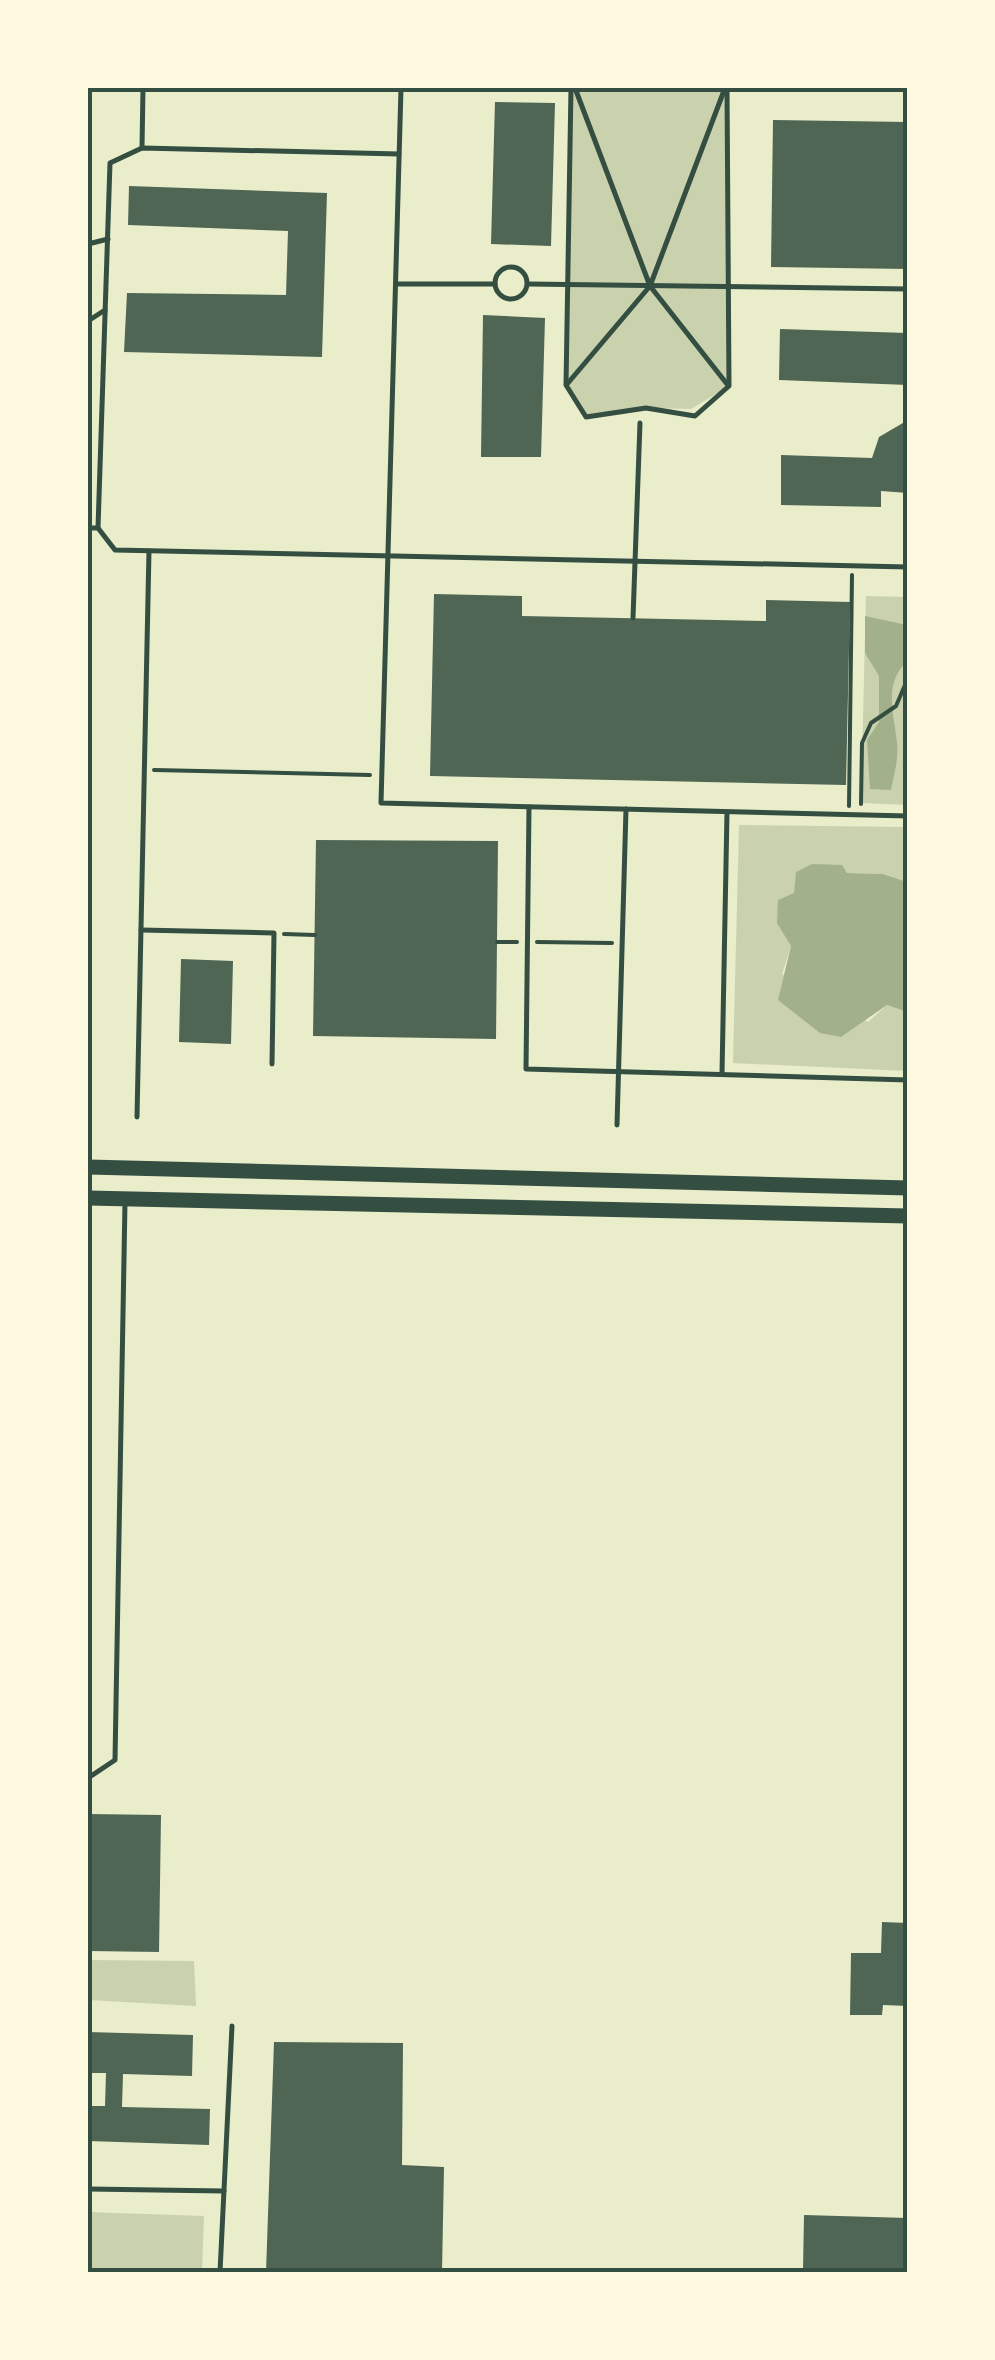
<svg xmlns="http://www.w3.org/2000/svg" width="995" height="2360" viewBox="0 0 995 2360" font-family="Karla,sans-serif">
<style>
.green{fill:#cad2ad}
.water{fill:#a3b18a}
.building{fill:#4f6655}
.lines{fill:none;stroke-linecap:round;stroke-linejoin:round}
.path{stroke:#344e41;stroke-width:4}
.service{stroke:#344e41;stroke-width:5}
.secondary{stroke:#344e41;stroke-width:15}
.neatline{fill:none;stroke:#344e41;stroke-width:4}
</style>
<rect width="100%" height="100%" fill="#e9edc9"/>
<!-- green -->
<g class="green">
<polygon points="571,88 727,88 729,386 691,409 646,408 586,417 566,385"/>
<polygon points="866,596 907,597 907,805 861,803"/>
<polygon points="739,825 907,827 907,882 883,874 847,873 791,946 782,974 868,1022 887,1005 907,1012 907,1071 733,1063"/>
<polygon points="88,1960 194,1961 196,2006 88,2000"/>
<polygon points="88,2212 204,2216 202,2272 88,2272"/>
</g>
<!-- water -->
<g class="water">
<path d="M865,616L907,625V661C883,685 894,712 897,743C899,758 894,775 891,790L870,789L867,740L879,722V676L865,653Z"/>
<polygon points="812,864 842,865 847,873 883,874 907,882 907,1012 887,1005 841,1037 820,1033 778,1000 791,946 777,923 778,900 794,893 796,872"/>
</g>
<!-- building -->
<g class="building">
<polygon points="495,102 555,103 551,246 491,244"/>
<polygon points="773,120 908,122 908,269 771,267"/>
<polygon points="129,186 327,193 322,357 124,352 127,293 286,295 288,231 128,225"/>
<polygon points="483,315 545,318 541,457 481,457"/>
<polygon points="780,329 908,333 908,385 779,380"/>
<polygon points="908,420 908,493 881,491 881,507 781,505 781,455 872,458 879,437"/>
<polygon points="434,594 522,596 522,616 766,621 766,600 850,602 846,785 430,776"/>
<polygon points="316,840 498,841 496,1039 313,1036"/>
<polygon points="181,959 233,961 231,1044 179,1042"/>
<polygon points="88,1814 161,1815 159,1952 88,1951"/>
<polygon points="882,1922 908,1923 908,2006 883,2005 882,2015 850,2015 851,1953 881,1953"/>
<polygon points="88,2032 193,2035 192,2076 123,2074 122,2107 210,2109 209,2145 88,2141 88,2106 105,2106 106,2073 88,2073"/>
<polygon points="274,2042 403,2043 402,2165 444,2167 442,2272 266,2272"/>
<polygon points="804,2215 908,2218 908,2272 803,2270"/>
</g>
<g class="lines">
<!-- path -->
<g class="path">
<polyline points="154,770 370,775"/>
<polyline points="861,804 862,743 871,723 896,706 908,678"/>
<polyline points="849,806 852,575"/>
<polyline points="284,934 315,935"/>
<polyline points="497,942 517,942"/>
<polyline points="537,942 612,943"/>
</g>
<!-- service -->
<g class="service">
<polyline points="401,88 381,803 908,816"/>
<polyline points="571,88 566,385 586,417 646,408 695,416 729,386 727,88"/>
<polyline points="575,88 650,286 727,384"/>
<polyline points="88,92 93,88"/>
<polyline points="142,148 143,88"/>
<polyline points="88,244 108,239"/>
<circle cx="511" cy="283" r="16"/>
<polyline points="396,284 495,284"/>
<polyline points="528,284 908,289"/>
<polyline points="88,321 105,310"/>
<polyline points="568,383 650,286 725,88"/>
<polyline points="88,528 98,528 115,550 908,567"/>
<polyline points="98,528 110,163 142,148 399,154"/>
<polyline points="633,618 640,423"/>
<polyline points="529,807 526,1069 908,1080"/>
<polyline points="141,930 274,933 272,1064"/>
<polyline points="722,1074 727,812"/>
<polyline points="137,1117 149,551"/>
<polyline points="617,1125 626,809"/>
<polyline points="88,1778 115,1760 125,1202"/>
<polyline points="88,2189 224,2191"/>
<polyline points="220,2272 232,2026"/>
</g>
<!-- secondary -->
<g class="secondary">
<polyline points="88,1167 908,1188"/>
<polyline points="88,1198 908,1216"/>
</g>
</g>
<!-- border -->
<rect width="995" height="2360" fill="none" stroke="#fefae0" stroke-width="180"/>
<rect x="90" y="90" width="815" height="2180" class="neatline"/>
</svg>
